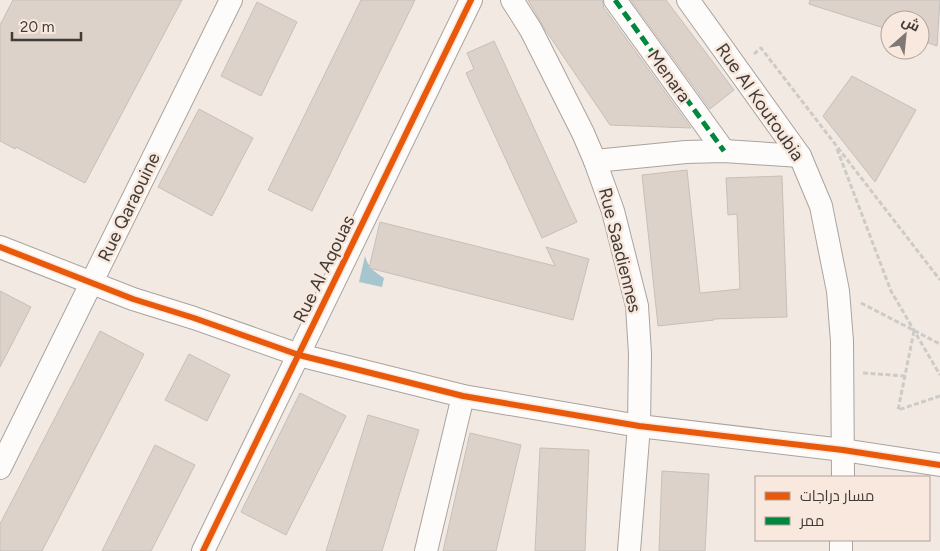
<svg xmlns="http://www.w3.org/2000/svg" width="940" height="551" viewBox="0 0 940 551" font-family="Figtree,Cairo,sans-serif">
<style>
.water{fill:#a6c5ce}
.building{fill:#ddd2ca;stroke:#c6bfba}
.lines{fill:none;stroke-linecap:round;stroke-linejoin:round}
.street-casing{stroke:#aaa39e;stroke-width:24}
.path{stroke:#cdcbc7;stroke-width:3;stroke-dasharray:5 2.5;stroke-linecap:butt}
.street{stroke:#fdfcfb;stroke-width:22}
.quiet{stroke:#00873e;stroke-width:5;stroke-dasharray:10 5;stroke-linecap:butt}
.cycleway-casing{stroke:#f8e8dd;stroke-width:9}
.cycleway{stroke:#e8590c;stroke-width:6}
.labels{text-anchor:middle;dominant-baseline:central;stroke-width:5;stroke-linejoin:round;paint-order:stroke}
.street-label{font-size:18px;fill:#413b37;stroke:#f8e8dd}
</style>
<rect width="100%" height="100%" fill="#f2e9e3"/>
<!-- water -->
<path class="water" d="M365,256C368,267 374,272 384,278L382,287L359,282Z"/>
<!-- building -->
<g class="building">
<polygon points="13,0 182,0 85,183 16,147 15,149 0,141 0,25"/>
<polygon points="361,0 415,0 312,211 268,190"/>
<polygon points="528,0 602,0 604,8 691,128 610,125 546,31"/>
<polygon points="631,0 666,0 734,90 710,109"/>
<polygon points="810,0 940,0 937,46 920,40 920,20 890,20 890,30 809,4"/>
<polygon points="257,2 297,22 261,96 221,76"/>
<polygon points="494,41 577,222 542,238 466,73 474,69 467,53"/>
<polygon points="852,76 916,110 875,182 823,116"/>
<polygon points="199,109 253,138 212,216 158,187"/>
<polygon points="687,170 700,293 740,289 737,214 728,215 726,178 782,176 787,317 713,319 714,320 658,326 642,175"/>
<polygon points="380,222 555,266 546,247 589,259 573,320 369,268"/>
<polygon points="0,291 31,307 0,367"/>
<polygon points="100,331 144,354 42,551 0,551 0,524"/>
<polygon points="189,354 230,375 207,421 165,400"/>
<polygon points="300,393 346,416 286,535 241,512"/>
<polygon points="368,415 419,430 382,551 326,551"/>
<polygon points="470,433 521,445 496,551 443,551"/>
<polygon points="155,445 195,465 151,551 102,551"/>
<polygon points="540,448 589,450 585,551 535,551"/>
<polygon points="662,471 709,474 705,551 659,551"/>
</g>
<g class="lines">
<defs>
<g id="street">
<polyline points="512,0 531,30 583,133 595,161 613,211 637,306 640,354 639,426 629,551"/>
<polyline points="615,0 724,151"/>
<polyline points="688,0 800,156 821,206 838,291 842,341 843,477"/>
<polyline points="595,161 686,152 724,151 800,156"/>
<polyline points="0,247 133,299 194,318 299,355 463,396 639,426 843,450 940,465"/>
<polyline points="0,468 231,0"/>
<polyline points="203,551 471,0"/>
<polyline points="426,551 463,396"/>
<polyline points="841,551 841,540"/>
</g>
</defs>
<!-- street casing -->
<use href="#street" class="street-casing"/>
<!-- path -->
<g class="path">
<polyline points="754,54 761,48 940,280"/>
<polyline points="837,149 891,291 940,375"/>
<polyline points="861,303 940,344"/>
<polyline points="914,331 898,410 940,396"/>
<polyline points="863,373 905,376"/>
</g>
<!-- street -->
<use href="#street" class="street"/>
<!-- quiet -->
<polyline class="quiet" points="615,0 724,151"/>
<defs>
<g id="cycleway">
<polyline points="0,247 133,299 194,318 299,355 463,396 639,426 843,450 940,465"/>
<polyline points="203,551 471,0"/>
</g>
</defs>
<!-- cycleway casing -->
<use href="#cycleway" class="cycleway-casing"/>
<!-- cycleway -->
<use href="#cycleway" class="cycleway"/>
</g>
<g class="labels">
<!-- street labels -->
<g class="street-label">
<text transform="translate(669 76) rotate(54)">Menara</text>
<text transform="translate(760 102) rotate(55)">Rue Al Koutoubia</text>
<text transform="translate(129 207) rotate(-64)">Rue Qaraouine</text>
<text transform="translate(620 250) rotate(76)">Rue Saadiennes</text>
<text transform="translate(324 269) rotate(-64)">Rue Al Aqouas</text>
</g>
</g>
<!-- legend -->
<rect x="755" y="476" width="175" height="65" fill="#f8e8dd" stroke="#afa39b"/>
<rect x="765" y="492" width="25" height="8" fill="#e8590c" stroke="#afa39b"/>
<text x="800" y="501" font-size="15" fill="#413b37">مسار دراجات</text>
<rect x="765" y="517" width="25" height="8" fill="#00873e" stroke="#afa39b"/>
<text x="800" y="526" font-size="15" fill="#413b37">ممر</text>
<!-- north arrow -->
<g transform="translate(905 35) rotate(27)"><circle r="24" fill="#f8e8dd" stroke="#afa39b"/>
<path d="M0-4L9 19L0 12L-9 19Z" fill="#7f7873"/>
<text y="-8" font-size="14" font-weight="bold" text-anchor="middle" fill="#413b37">ش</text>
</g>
<!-- scale -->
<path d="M12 32v8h69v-8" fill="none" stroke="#413b37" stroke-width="2.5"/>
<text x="20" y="32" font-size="15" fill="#413b37" stroke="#f8e8dd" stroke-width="4" paint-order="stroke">20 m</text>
</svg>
